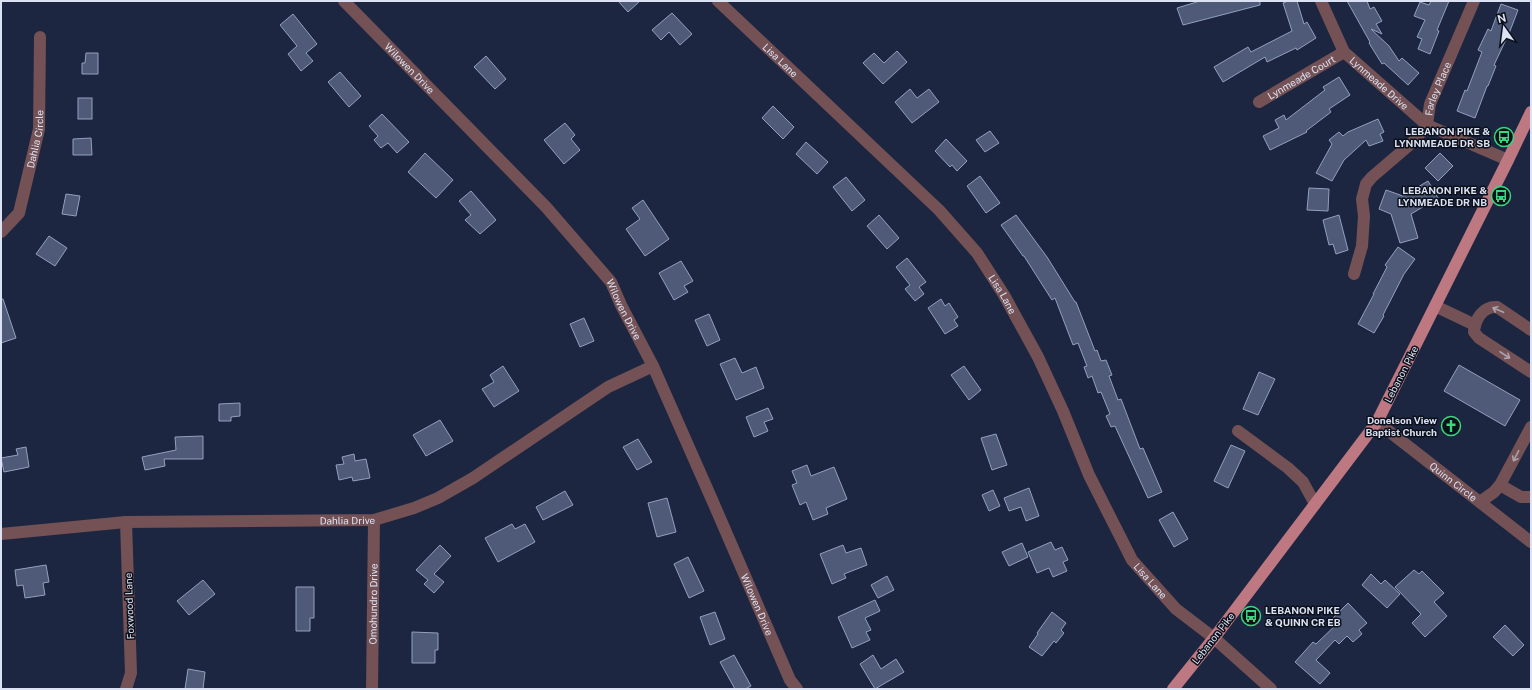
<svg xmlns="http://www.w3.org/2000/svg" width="1532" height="690" viewBox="0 0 1532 690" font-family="'Public Sans',sans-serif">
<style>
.building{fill:#4e5a77;stroke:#92a0c0}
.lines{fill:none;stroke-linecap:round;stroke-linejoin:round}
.minor{stroke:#735155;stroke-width:12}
.major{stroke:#be7882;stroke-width:12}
.oneway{stroke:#aca1ac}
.labels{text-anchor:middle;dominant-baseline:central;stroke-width:3;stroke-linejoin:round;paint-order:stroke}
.street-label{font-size:10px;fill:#dbe2f3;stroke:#0b101b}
.poi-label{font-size:10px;font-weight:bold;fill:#dbe2f3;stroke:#0b101b;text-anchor:end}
</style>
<rect width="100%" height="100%" fill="#1d2640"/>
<!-- building -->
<g class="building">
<polygon points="618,1 640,1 628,12"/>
<polygon points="1200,1 1260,1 1260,5 1183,25 1177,8"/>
<polygon points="1288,1 1297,1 1304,24 1307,22 1316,38 1297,50 1296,48 1267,62 1265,57 1223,82 1214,67 1248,47 1251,52 1292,31 1283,3"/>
<polygon points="1347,1 1367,1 1370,9 1374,7 1382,21 1376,24 1382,34 1371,29 1389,46 1399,61 1402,58 1419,73 1408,85 1384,63 1382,64 1369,43 1370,42"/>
<polygon points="1431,1 1449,1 1437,30 1439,31 1430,54 1418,49 1422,39 1417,37 1425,20 1414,16 1420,2 1429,5"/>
<polygon points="1501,4 1518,10 1510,31 1494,65 1496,66 1488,86 1487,86 1475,118 1457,111 1465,90 1467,91 1482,52 1478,50 1488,29 1491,31"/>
<polygon points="672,13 692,34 680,45 669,32 661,40 652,30"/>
<polygon points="293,14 317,44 306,53 313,61 301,71 288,54 297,46 280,25"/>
<polygon points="897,51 907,62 883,84 863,63 874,53 884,63"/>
<polygon points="86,53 98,53 98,74 82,74 82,63 85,63"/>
<polygon points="486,56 506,79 495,89 474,67"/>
<polygon points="340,72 361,96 349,107 328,82"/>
<polygon points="1339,77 1350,95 1329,109 1331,112 1306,131 1307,132 1270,150 1263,136 1279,128 1275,120 1284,115 1286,120 1325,90 1323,87"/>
<polygon points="910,89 917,98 929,89 939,102 912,123 895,102"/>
<rect x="78" y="98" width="14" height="21"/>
<polygon points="773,106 794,127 783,139 762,118"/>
<polygon points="382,114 409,142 397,153 388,143 381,148 374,140 378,136 369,126"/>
<polygon points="1378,119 1384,132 1380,134 1383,141 1369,146 1366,140 1344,160 1332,181 1316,173 1332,144 1329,140 1339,132 1343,136 1348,132"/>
<polygon points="565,123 575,135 571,139 580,150 564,164 544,140"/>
<polygon points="990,131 999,143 985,152 976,140"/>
<polygon points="91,138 92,155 73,155 73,139"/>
<polygon points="946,139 967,161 957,171 952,165 950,167 935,151"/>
<polygon points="806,142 828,162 817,174 796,154"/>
<polygon points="425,153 453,180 436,198 408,172"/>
<polygon points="1440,153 1453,166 1438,181 1425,168"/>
<polygon points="980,176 1000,203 986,213 967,186"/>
<polygon points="846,177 865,200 852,211 833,187"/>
<polygon points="1428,181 1438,198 1411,214 1418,238 1400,243 1391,214 1379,209 1386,190 1403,196"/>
<polygon points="1309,188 1329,189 1328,211 1307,210"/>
<polygon points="471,191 496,220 480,234 465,220 471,215 459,201"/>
<polygon points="66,194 80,196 76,216 62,214"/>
<polygon points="643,200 669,239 645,256 626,229 640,219 632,208"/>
<polygon points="879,215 899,238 887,249 867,226"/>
<polygon points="1016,215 1047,257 1075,302 1076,302 1095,351 1097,350 1101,361 1106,360 1112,375 1109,376 1118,400 1121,399 1140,449 1143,448 1162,492 1148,498 1115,426 1111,427 1106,416 1110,414 1101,392 1098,393 1092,376 1088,378 1084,367 1087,366 1078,343 1073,345 1055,298 1052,300 1024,256 1023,256 1001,225"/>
<polygon points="1339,215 1348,250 1336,254 1333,244 1329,245 1323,220"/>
<polygon points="49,236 67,248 55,266 36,254"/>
<polygon points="1398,247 1415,259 1404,274 1383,315 1384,316 1374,333 1358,324 1374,294 1373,294 1387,267 1385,265"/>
<polygon points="907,258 926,282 919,287 924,294 915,301 905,289 910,285 896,267"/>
<polygon points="681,261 693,281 684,286 688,292 674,300 659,273"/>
<polygon points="1,299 3,299 16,338 1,343"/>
<polygon points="941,299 945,306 949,303 958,317 954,320 958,326 945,334 928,308"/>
<polygon points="709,314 720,340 707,346 695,320"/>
<polygon points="584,318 594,341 580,347 570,324"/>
<polygon points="735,358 742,373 756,367 764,388 736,400 720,364"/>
<polygon points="1459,365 1520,400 1505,426 1444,391"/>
<polygon points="503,366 519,391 494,407 482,389 494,382 490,375"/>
<polygon points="964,366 981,390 969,400 951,375"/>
<polygon points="1259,372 1275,379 1258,415 1243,409"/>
<polygon points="240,403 240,416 231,417 231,421 219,421 219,404"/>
<polygon points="768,408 773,419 764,422 768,431 754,437 746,417"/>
<polygon points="440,420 453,441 426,456 413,435"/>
<polygon points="996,434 1007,465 992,470 981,438"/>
<polygon points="203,436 203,459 164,459 165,466 145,470 142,457 176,450 175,437"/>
<polygon points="638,439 652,462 637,470 623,447"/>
<polygon points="1231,445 1245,451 1228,488 1214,481"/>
<polygon points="26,447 29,467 4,472 1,458 18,455 16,449"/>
<polygon points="354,454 355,461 366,459 370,478 353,481 352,477 339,480 336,465 344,464 342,457"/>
<polygon points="807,465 811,476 834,467 847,499 826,508 828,514 813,520 806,502 800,505 792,485 797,483 792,471"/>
<polygon points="1029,488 1039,516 1026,521 1021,507 1009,511 1004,498"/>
<polygon points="993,490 1000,506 989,511 982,495"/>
<polygon points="565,491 573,505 543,520 536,507"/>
<polygon points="667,498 676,532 657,537 648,503"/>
<polygon points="1173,512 1188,539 1174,547 1159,520"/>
<polygon points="512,524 515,529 525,524 535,542 498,562 485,538"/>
<polygon points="1051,542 1055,550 1062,547 1068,560 1063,562 1067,571 1053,577 1049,568 1037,573 1028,552"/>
<polygon points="1022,543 1028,557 1009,566 1002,552"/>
<polygon points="440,545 451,556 434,574 444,582 434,593 424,584 428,580 416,570"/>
<polygon points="843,545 846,553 861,548 867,565 844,574 846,578 832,584 820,554"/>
<polygon points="688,557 704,591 689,598 674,564"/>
<polygon points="46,565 49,582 43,583 45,595 25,598 23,585 17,586 15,570"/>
<polygon points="1414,570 1419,574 1422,571 1444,593 1434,602 1447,616 1425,637 1412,623 1421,614 1395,587"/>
<polygon points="1371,574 1381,584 1385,580 1400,594 1387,608 1362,585"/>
<polygon points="887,576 894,590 878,598 871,585"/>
<polygon points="203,580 215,594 189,615 177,601"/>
<polygon points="296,587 314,587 314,618 310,618 310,631 296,631"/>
<polygon points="875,600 880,611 865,618 871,630 866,632 870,640 852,648 838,617"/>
<polygon points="1348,603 1367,623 1359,630 1362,634 1353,642 1347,636 1339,644 1335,640 1316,660 1330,673 1320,684 1295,662 1313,642 1316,644 1338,623 1333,618"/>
<polygon points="715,612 725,639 710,645 700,617"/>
<polygon points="1052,612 1066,623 1061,630 1064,633 1056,643 1054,641 1042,656 1029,647 1038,634 1037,633"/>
<polygon points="1505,625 1524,645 1513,656 1493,637"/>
<polygon points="412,632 438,633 438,650 435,650 435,663 412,663"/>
<polygon points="734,655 751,686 745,689 735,689 720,662"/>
<polygon points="873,655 881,669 896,659 904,672 875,689 860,664"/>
<polygon points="188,669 205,672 203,689 185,689"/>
</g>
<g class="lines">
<!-- minor -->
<g class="minor">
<path id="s1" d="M344,1L546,207L611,282L621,305L653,366L713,502L790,680L797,689"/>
<path id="s2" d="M718,1L939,210L977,253L1004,295L1038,357L1063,411L1089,475L1132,560L1176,609L1214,638L1271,689"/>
<path id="s3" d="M1321,1L1344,52L1427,125L1508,160"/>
<path id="s4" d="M1259,102L1344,52"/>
<path id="s5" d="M1,232L19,213L39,129L40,37"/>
<path id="s6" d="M1354,274L1362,246L1364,216L1362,199L1366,184L1372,177L1414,141L1427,125L1430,104L1474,1"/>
<polyline points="1435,306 1475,325"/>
<path d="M1531,330L1497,307C1483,306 1475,319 1474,332L1479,338L1531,372"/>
<path id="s7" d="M1377,422L1531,542"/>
<polyline points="1238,431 1288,468 1303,482 1315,504"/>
<polyline points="1500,485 1521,497 1531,497"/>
<polyline points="1480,502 1494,492 1500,485 1531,427"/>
<path id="s8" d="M1,534L126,522L374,520L414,508L438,498L473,478L608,387L653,366"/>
<polyline points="126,689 131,673 126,522"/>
<path id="s9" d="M372,689L374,520"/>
</g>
<!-- major -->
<polyline class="major" points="1173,689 1214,638 1377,422 1508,160 1531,112"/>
</g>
<!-- one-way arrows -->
<defs><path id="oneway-shaft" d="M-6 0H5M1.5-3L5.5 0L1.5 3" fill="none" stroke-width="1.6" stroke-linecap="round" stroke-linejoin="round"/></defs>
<g class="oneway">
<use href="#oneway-shaft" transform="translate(1498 310) rotate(-157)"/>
<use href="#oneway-shaft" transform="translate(1505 355) rotate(33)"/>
<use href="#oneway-shaft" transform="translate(1516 456) rotate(117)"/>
</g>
<!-- icons -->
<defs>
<symbol id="bus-ring" viewBox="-11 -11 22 22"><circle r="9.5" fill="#0b101b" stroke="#39d87f" stroke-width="1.5"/><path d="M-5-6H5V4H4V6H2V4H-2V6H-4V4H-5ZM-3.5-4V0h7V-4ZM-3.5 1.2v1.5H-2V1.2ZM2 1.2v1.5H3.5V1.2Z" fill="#39d87f"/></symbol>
<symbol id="church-ring" viewBox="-11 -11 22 22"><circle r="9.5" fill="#0b101b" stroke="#39d87f" stroke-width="1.5"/><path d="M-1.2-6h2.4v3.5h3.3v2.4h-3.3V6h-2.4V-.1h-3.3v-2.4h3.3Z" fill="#39d87f"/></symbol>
</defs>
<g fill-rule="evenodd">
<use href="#bus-ring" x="1493" y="126" width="22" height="22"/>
<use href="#bus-ring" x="1490" y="185" width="22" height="22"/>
<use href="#church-ring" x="1440" y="415" width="22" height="22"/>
<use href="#bus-ring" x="1240" y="605" width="22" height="22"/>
</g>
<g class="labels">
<!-- street labels -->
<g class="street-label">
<text stroke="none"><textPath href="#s2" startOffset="86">Lisa Lane</textPath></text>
<text stroke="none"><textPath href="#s1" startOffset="94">Wilowen Drive</textPath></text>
<text stroke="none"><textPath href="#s4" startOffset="49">Lynmeade Court</textPath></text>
<text stroke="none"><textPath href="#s3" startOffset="103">Lynmeade Drive</textPath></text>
<text stroke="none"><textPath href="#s6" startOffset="215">Farley Place</textPath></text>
<text stroke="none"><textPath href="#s5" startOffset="102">Dahlia Circle</textPath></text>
<text stroke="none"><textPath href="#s2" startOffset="410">Lisa Lane</textPath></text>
<text stroke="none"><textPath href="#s1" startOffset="418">Wilowen Drive</textPath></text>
<text transform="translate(1401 374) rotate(-63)">Lebanon Pike</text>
<text stroke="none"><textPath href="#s7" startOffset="97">Quinn Circle</textPath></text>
<text stroke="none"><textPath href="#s8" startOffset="347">Dahlia Drive</textPath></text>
<text stroke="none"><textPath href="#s2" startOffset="734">Lisa Lane</textPath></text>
<text stroke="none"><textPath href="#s9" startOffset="85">Omohundro Drive</textPath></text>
<text stroke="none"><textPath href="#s1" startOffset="742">Wilowen Drive</textPath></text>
<text transform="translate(129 606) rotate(-92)">Foxwood Lane</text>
<text transform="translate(1213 638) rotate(-52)">Lebanon Pike</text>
</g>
<!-- poi labels -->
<g class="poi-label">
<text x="1490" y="131">LEBANON PIKE &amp;<tspan x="1490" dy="12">LYNNMEADE DR SB</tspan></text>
<text x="1487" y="190">LEBANON PIKE &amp;<tspan x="1487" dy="12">LYNMEADE DR NB</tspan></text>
<text x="1437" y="420">Donelson View<tspan x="1437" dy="12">Baptist Church</tspan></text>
<text x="1265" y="610" text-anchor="start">LEBANON PIKE<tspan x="1265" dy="12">&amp; QUINN CR EB</tspan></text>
</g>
</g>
<!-- border -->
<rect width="1532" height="690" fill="none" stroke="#dbe2f3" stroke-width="4"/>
<!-- north arrow -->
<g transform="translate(1504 28) rotate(346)" stroke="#0b101b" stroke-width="3" paint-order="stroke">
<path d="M0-3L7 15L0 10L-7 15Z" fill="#dbe2f3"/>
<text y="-6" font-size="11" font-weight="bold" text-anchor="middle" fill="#dbe2f3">N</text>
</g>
</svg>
